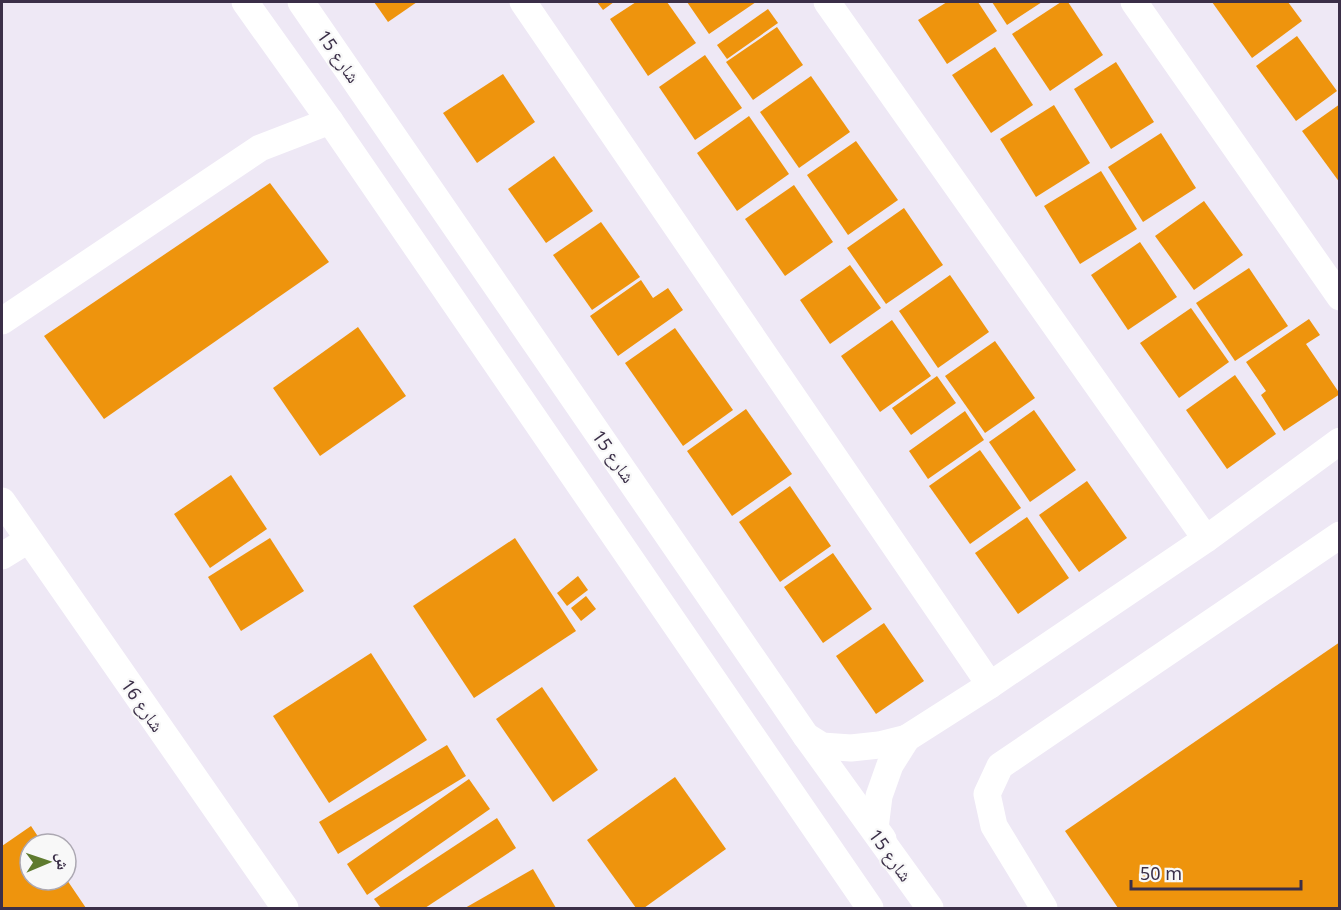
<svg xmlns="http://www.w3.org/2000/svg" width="1341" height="910" viewBox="0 0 1341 910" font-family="'Noto Sans','Noto Naskh Arabic',sans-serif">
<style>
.building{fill:#ee940d}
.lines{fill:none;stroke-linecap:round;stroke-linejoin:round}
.minor{stroke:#fff;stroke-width:27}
.labels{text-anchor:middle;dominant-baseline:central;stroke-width:4.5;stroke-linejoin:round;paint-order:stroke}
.street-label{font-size:18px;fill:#3b2f48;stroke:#f8f8f8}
</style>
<rect width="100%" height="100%" fill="#eee8f5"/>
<!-- building -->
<g class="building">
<polygon points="374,2 417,2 388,22"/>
<polygon points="597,2 614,2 603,10"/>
<polygon points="636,2 667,2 696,43 648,76 610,19"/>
<polygon points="687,2 756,2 709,34"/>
<polygon points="947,2 978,2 997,31 947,64 918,20"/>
<polygon points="992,2 1042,2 1007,25"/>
<polygon points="1061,2 1068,2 1103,55 1050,91 1012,34"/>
<polygon points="1212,2 1288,2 1302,21 1252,58"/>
<polygon points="768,9 778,23 727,59 717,45"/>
<polygon points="777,27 803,65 753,100 726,62"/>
<polygon points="1297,36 1337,91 1296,121 1256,66"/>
<polygon points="995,47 1033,105 991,133 952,75"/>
<polygon points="705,55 742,108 695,140 659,87"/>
<polygon points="1116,62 1154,122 1111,149 1074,89"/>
<polygon points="503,74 535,122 477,163 443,113"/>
<polygon points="811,76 850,132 799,168 760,112"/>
<polygon points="1340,104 1340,183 1302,131"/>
<polygon points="1054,105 1090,163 1036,197 1000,139"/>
<polygon points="749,116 789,174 737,211 697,153"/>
<polygon points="1161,133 1196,188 1143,222 1108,167"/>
<polygon points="856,141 898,200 848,235 807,175"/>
<polygon points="554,156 593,211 546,243 508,189"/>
<polygon points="1101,171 1137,229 1080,264 1044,206"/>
<polygon points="270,183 329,262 104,419 44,336"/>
<polygon points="794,185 833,242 785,276 745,219"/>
<polygon points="1204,201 1243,255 1194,290 1155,236"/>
<polygon points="904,208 943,265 886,304 847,248"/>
<polygon points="601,222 640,277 592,310 553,255"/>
<polygon points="1140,242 1177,297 1128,330 1091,275"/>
<polygon points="850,265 881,308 830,344 800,300"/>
<polygon points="1249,268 1288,326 1235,361 1196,303"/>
<polygon points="950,275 989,332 938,368 899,311"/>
<polygon points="641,280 653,298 668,288 683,310 618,356 590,316"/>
<polygon points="1191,308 1229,362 1179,398 1140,343"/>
<polygon points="1309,319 1320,335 1306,344 1340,394 1284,431 1261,395 1266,391 1246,362"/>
<polygon points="892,320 931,376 880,412 841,356"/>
<polygon points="358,327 406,396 320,456 273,388"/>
<polygon points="675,328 733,410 683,446 625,363"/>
<polygon points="995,341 1035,398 985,433 945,376"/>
<polygon points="1235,375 1276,434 1227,469 1186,410"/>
<polygon points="937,376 956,403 911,435 892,408"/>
<polygon points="746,409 792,474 732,516 687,451"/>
<polygon points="1034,410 1076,470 1030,502 989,442"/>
<polygon points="965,411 984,440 928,479 909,451"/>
<polygon points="980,450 1021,508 970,544 929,486"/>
<polygon points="231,475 267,529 210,568 174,514"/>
<polygon points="1087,481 1127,538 1079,572 1039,515"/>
<polygon points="790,486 831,546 780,582 739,522"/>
<polygon points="1027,517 1069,578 1018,614 975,553"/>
<polygon points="270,538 304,591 241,631 208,577"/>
<polygon points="515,538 576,631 474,698 413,606"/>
<polygon points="833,553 872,609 823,643 784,587"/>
<polygon points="578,576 588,590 567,606 557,593"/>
<polygon points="586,596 596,609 581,621 571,608"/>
<polygon points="884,623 924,681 876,714 836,656"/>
<polygon points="1340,642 1340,908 1118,908 1065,831"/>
<polygon points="371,653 427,740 329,803 273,716"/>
<polygon points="542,687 598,770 553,802 496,719"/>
<polygon points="447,745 466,776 338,854 319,822"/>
<polygon points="675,777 726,849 644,908 636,908 587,840"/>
<polygon points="469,779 490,809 367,895 347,864"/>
<polygon points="497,818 516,848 425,908 381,908 374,899"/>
<polygon points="31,826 43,844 30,844 30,880 67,880 86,908 2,908 2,846"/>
<polygon points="533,869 556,908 465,908"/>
</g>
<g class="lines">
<!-- minor -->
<g class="minor">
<polyline points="245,2 330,121 870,908"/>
<polyline points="301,2 806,736 930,908"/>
<polyline points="523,2 990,685"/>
<polyline points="827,2 1206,539"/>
<polyline points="1134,2 1340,297"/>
<polyline points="2,321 260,148 330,121"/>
<polyline points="2,501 285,908"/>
<polyline points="2,556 28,540"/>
<polyline points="806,736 822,746 851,748 879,745 907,738 990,685 1206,539 1340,441"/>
<polyline points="883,839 875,828 879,796 890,765 907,738"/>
<polyline points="1044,908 994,826 987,794 1000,766 1340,535"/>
</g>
</g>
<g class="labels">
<!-- street labels -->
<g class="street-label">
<text transform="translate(339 56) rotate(55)">شارع 15</text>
<text transform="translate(614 456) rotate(55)">شارع 15</text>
<text transform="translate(143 705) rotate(55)">شارع 16</text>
<text transform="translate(891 855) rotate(54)">شارع 15</text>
</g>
</g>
<!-- border -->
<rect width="1341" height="910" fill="none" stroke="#3b2f48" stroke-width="6"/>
<!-- north arrow -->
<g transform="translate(48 862) rotate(88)"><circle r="28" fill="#f8f8f8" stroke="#aca8b2" stroke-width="1.5"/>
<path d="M0-4.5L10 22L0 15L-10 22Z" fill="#5f7b2f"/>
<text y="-9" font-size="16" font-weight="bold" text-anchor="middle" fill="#3b2f48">ش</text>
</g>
<!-- scale -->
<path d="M1131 880v9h170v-9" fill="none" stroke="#3b2f48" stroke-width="3"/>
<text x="1140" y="880" font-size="18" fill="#3b2f48" stroke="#f8f8f8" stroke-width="4.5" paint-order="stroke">50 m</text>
</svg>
